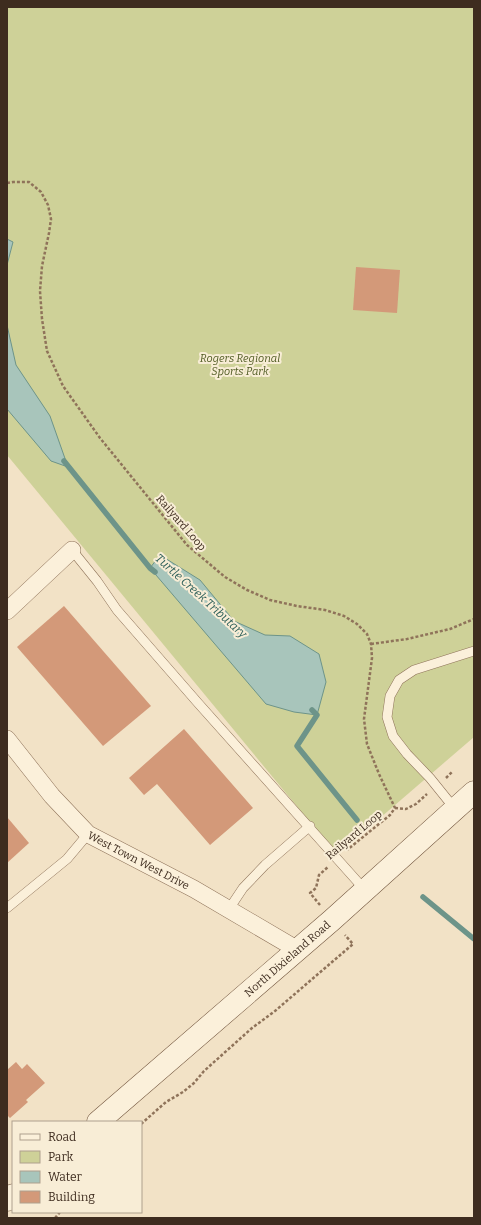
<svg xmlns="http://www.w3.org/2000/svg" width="481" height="1225" viewBox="0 0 481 1225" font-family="Bitter,serif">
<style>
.green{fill:#ced198}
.water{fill:#a8c5bb;stroke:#6d9489}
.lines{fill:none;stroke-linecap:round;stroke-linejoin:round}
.stream{stroke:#6d9489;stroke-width:5.5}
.building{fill:#d39979}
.lane-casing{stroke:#8f735a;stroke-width:10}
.street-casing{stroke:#8f735a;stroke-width:18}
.secondary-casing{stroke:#71543d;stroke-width:23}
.path{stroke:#8f735a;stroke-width:2.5;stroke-dasharray:3 2;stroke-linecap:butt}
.lane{stroke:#fbf0da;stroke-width:9}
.street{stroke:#fbf0da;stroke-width:17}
.secondary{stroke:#fbf0da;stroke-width:22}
.labels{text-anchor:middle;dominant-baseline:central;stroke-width:4;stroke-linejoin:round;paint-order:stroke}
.park-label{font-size:11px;font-style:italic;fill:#515c24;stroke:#f8edd6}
.street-label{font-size:11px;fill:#3e2c1f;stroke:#f8edd6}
.water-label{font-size:12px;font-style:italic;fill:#2d5f59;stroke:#f8edd6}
</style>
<rect width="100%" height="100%" fill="#f2e2c6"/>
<!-- green -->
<polygon class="green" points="7,7 474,7 474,737 337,855 7,455"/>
<!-- water -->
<g class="water">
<polygon points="7,239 13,242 7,265"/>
<polygon points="7,325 16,365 50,416 68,467 51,461 7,409"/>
<polygon points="160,555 200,580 234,621 265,635 290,636 319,654 326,682 317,715 294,712 266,704 150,568"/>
</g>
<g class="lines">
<!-- stream -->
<g class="stream">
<polyline points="64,461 150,568 155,572"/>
<polyline points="312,710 317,715 297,746 357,820"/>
<polyline points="423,897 474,939"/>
</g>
</g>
<!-- building -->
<g class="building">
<polygon points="356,267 400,270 397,313 353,310"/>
<polygon points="64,606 151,706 103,746 17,647"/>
<polygon points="184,729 253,808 210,845 157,784 144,795 129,778"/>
<polygon points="7,817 29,843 7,863"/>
<polygon points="16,1062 22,1069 27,1064 45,1083 26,1100 28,1102 10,1118 7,1115 7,1070"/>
</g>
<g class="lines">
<defs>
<g id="lane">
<polyline points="72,550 97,581 117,610 198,703 365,890"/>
<polyline points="455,809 430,778 407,754 393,736 387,717 390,696 399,680 414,670 474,651"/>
<polyline points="7,908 67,859 88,834"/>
<polyline points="229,909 243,888 265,865 310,826"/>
</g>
<g id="street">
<polyline points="7,611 72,550"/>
<path id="s1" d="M7,739L52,796L88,834L194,889L298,950"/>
</g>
<g id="secondary">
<path id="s2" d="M98,1122L332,920L474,792"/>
<polyline points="7,1200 13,1195"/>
</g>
</defs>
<!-- lane casing -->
<use href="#lane" class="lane-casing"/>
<!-- street casing -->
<use href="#street" class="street-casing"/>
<!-- secondary casing -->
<use href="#secondary" class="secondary-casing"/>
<!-- path -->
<g class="path">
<polyline points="7,183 13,182 29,182 41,192 48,205 51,219 49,233 42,266 40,291 42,319 47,351 63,386 100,438 187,545 225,577 247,590 270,600 297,606 325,610 344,616 357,624 367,634 371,644 372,658 364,719 367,744 379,774 395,808 390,815 347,850"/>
<polyline points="371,644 407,639 450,629 474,619"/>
<polyline points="446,778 453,771"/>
<polyline points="395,808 406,809 416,804 427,794"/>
<polyline points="320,905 310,893 316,888 319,875 328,867"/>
<polyline points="141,1124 166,1102 183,1092 194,1083 204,1071 252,1028 275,1011 353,944 345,935"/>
<polyline points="55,1218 60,1212"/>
</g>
<!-- lane -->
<use href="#lane" class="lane"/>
<!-- street -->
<use href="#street" class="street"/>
<!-- secondary -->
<use href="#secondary" class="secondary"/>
</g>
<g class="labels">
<!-- park labels -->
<g class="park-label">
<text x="240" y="358">Rogers Regional<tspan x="240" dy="13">Sports Park</tspan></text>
</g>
<!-- street labels -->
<g class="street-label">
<text transform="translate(181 523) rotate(49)">Railyard Loop</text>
<text transform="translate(354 835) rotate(-40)">Railyard Loop</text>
<text stroke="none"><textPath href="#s1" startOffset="182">West Town West Drive</textPath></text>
<text stroke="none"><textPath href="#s2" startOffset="250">North Dixieland Road</textPath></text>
</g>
<!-- water labels -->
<g class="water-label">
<text transform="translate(201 596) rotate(42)">Turtle Creek Tributary</text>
</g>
</g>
<!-- border -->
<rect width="481" height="1225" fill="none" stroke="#3e2c1f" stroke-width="16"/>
<!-- legend -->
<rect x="12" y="1121" width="130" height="92" fill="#f8edd6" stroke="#aea08d"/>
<rect x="20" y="1134" width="20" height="6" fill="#fbf0da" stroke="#aea08d"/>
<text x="48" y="1141" font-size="12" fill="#3e2c1f">Road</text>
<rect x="20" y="1151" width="20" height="12" fill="#ced198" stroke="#aea08d"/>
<text x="48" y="1161" font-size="12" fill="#3e2c1f">Park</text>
<rect x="20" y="1171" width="20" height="12" fill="#a8c5bb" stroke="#aea08d"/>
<text x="48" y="1181" font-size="12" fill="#3e2c1f">Water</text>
<rect x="20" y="1191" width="20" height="12" fill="#d39979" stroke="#aea08d"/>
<text x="48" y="1201" font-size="12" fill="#3e2c1f">Building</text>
</svg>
